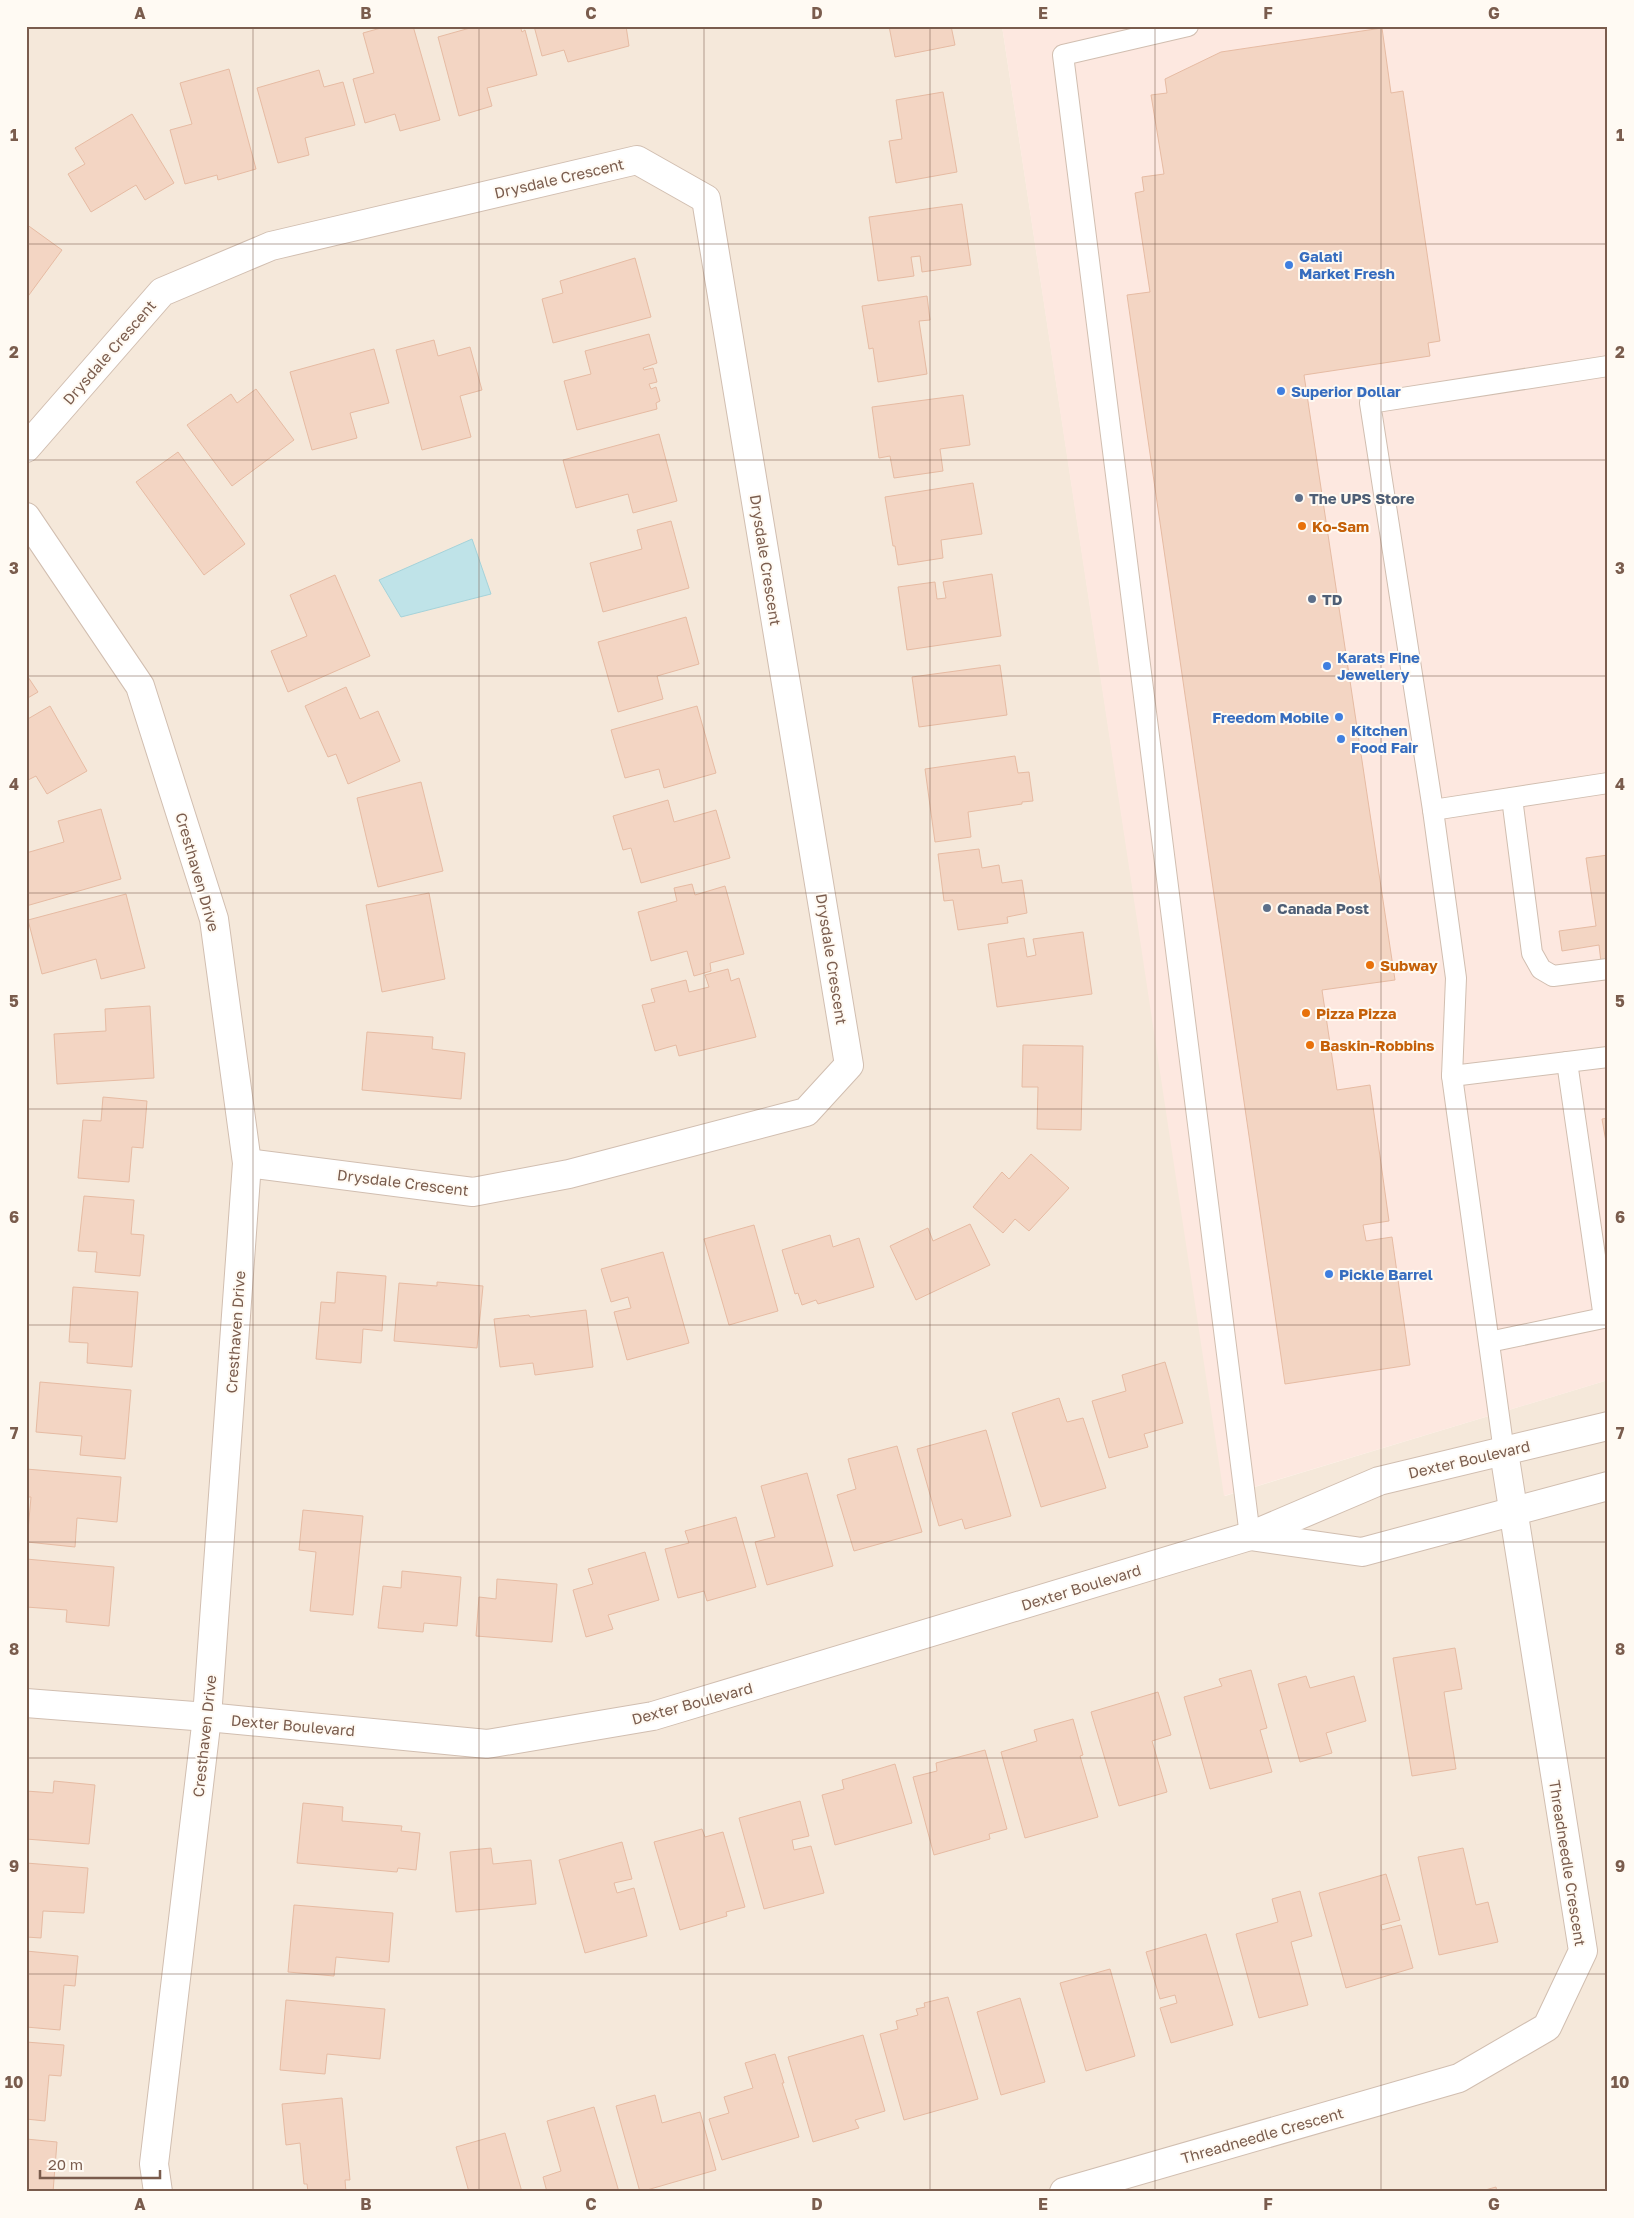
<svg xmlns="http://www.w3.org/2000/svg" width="1634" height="2218" viewBox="0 0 1634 2218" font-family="'Golos Text',sans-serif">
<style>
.residential{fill:#f5e8da}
.commercial{fill:#fde8e0}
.water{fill:#bfe3e8;stroke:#a5d3da}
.building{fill:#f3d5c3;stroke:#e6bba3}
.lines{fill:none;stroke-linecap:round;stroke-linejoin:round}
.service-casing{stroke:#d1beb0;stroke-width:22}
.minor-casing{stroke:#d1beb0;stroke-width:30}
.service{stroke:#fff;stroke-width:20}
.minor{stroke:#fff;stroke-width:28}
.grid{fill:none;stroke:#7a5c4d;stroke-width:1;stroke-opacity:0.55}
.shop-dot{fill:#3f7fe0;stroke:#fffaf3;stroke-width:2}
.service-dot{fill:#5c6f8a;stroke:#fffaf3;stroke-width:2}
.food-dot{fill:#e8710a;stroke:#fffaf3;stroke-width:2}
.labels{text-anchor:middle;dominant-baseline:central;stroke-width:4;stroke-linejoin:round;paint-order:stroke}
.street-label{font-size:15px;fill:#7a5c4d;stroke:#fffaf3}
.shop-label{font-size:15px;font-weight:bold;fill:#366cbe;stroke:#fffaf3;text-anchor:start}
.service-label{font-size:15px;font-weight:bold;fill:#4e5e75;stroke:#fffaf3;text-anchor:start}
.food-label{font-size:15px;font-weight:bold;fill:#c56008;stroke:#fffaf3;text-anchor:start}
.neatline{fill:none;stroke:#7a5c4d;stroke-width:2}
.grid-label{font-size:16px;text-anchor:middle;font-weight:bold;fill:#7a5c4d}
</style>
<rect width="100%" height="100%" fill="#fdf6ec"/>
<!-- residential -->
<polygon class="residential" points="26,26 1002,26 1225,1496 1608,1380 1608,2192 26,2192"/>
<!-- commercial -->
<polygon class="commercial" points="1002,26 1608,26 1608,1380 1224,1496"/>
<!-- water -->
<polygon class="water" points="472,539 491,594 401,617 379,580"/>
<!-- building -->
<g class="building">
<polygon points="388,26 413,26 440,120 400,131 395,114 365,123 353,79 374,73 363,33"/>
<polygon points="477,26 520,26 522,32 525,30 537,75 487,88 492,106 459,116 438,37"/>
<polygon points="534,26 626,26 629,46 568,62 564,50 542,56"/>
<polygon points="889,26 951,26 955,45 895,57"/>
<polygon points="1382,28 1391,93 1403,91 1440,341 1428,343 1430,356 1304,375 1395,980 1322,990 1337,1090 1370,1085 1389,1221 1363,1225 1366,1241 1392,1237 1410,1365 1285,1384 1127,295 1150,292 1135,193 1144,191 1142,177 1164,174 1151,95 1167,93 1165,79 1221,52"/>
<polygon points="229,69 256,169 218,180 217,175 185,184 170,130 192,124 180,83"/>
<polygon points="319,70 324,87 343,82 355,125 305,138 309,155 278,163 257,88"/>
<polygon points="943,92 957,172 896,183 889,141 902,139 896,100"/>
<polygon points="132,114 174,183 145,200 136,185 91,212 68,174 85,164 75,148"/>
<polygon points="962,204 971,265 922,272 920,256 911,257 914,276 878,281 869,217"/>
<polygon points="26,224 62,250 26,299"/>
<polygon points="635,258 651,317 553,343 542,299 563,293 560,281"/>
<polygon points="927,296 930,320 919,321 927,374 878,382 873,348 869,349 862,306"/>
<polygon points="649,334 657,363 643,368 644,370 653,368 657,382 649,384 651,389 656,387 660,401 656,403 657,409 577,430 564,381 591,374 585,351"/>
<polygon points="434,340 438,356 470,347 482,390 460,396 471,437 422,450 396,350"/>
<polygon points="374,349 389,403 350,413 357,438 312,450 290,372"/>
<polygon points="256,389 294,440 232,486 187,425 231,394 237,403"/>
<polygon points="963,395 970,445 940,449 943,471 894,478 890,456 879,458 872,407"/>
<polygon points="659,434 677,501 633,513 628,494 576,508 563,460"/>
<polygon points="178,452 245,544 204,575 136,482"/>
<polygon points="973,483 982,534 941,540 943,558 898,565 895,546 893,546 885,497"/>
<polygon points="671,521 689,588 603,612 590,563 642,549 637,530"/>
<polygon points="992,574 1001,636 907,650 898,587 935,582 937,599 946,598 943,582"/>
<polygon points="335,575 370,656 288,692 271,651 307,636 290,595"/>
<polygon points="686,617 699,664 657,676 663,699 618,712 598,642"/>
<polygon points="1000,665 1007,715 919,727 912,677"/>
<polygon points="26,674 38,692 26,699"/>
<polygon points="346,687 360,719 378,711 400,761 348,784 336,754 328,757 305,706"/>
<polygon points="50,706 87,771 47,794 36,776 26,781 26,720"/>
<polygon points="697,706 716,773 664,788 659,769 625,778 611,730"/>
<polygon points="1015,756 1018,773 1029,772 1033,801 1022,802 1022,804 968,812 971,837 935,842 925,769"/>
<polygon points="421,782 443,871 378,887 357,798"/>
<polygon points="668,800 674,822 716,810 730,858 641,883 631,848 623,850 613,816"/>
<polygon points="101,809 121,879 26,906 26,853 64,842 58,821"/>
<polygon points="979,849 982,868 999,865 1002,883 1022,880 1027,913 1007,917 1008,923 958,930 953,900 944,901 938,854"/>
<polygon points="1608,855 1608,961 1601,962 1599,945 1562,951 1559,931 1596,926 1586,858"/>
<polygon points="692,884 695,895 725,886 744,954 710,963 711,971 694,976 687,951 651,961 638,912 677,901 674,888"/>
<polygon points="429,893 445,979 382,992 366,905"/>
<polygon points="126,894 145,968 101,979 96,959 42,974 28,920"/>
<polygon points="1083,932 1092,994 997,1007 988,944 1024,938 1027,957 1036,955 1033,939"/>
<polygon points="728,969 731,981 739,978 756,1037 679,1056 676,1045 655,1051 642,1005 655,1002 651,989 686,980 689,992 709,987 705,975"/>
<polygon points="150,1006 154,1078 57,1084 54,1034 106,1031 105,1009"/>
<polygon points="367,1032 433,1037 432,1049 465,1053 461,1099 362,1090"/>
<polygon points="1023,1045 1083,1046 1081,1130 1037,1129 1038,1087 1022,1087"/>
<polygon points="103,1097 147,1101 143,1148 132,1147 129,1182 78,1178 83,1120 101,1121"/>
<polygon points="1608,1118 1608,1153 1602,1119"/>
<polygon points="1031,1154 1069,1188 1029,1231 1015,1219 1003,1233 973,1207 1002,1172 1009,1179"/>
<polygon points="84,1196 134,1200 131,1234 144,1235 140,1276 95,1272 97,1252 78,1251"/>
<polygon points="970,1224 990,1265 916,1300 890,1246 928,1228 933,1241"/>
<polygon points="754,1225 778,1311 729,1325 704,1239"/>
<polygon points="830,1235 833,1247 859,1238 874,1287 818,1304 816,1300 802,1305 798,1293 795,1294 782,1250"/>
<polygon points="663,1252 689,1343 627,1360 614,1312 631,1308 628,1297 611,1302 601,1269"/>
<polygon points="337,1272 386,1276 382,1331 363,1329 361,1363 316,1359 321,1302 335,1303"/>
<polygon points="437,1282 483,1286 477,1348 394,1341 399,1283 437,1286"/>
<polygon points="73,1287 138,1292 132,1367 87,1363 88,1343 69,1342"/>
<polygon points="586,1310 593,1367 535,1375 533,1363 500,1367 494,1319 529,1315 530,1317"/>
<polygon points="1165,1362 1183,1423 1144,1434 1148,1447 1109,1458 1092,1401 1126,1391 1122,1375"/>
<polygon points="40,1382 131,1390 125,1459 80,1455 82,1436 36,1432"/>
<polygon points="1059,1398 1067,1422 1083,1418 1106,1488 1041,1507 1012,1413"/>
<polygon points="986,1430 1011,1516 965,1529 962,1519 939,1526 917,1449"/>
<polygon points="897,1446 922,1532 854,1551 837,1495 856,1489 848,1459"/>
<polygon points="26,1469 121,1477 117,1522 77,1518 75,1547 27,1542 31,1497 26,1497"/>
<polygon points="807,1473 833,1566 767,1585 755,1542 775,1537 761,1486"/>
<polygon points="303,1510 363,1516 353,1615 310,1611 316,1552 299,1550"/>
<polygon points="736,1517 756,1587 707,1601 704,1591 678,1598 665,1549 689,1543 685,1531"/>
<polygon points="645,1552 659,1600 608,1615 613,1629 586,1637 573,1590 593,1584 588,1569"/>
<polygon points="26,1559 114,1567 109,1626 66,1622 67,1610 26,1607"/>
<polygon points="402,1571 461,1577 457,1626 424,1623 423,1632 378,1628 383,1586 401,1588"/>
<polygon points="497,1579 557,1584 552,1642 476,1636 479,1597 496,1599"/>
<polygon points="1455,1648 1462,1689 1444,1692 1456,1769 1412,1776 1393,1658"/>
<polygon points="1251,1670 1267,1728 1260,1730 1272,1772 1210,1789 1184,1697 1222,1686 1219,1679"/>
<polygon points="1306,1676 1310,1688 1354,1676 1366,1721 1326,1733 1332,1753 1300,1762 1278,1684"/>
<polygon points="1158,1692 1171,1735 1152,1741 1167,1792 1119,1806 1091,1712"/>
<polygon points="1073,1719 1083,1755 1080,1756 1098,1817 1025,1838 1001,1752 1037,1741 1034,1730"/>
<polygon points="985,1750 1007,1829 989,1834 990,1839 934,1855 913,1777 937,1771 936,1763"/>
<polygon points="895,1764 912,1823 835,1845 822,1795 844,1789 842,1780"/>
<polygon points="54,1781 95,1785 89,1844 26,1839 26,1791 53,1793"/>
<polygon points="800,1801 809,1836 792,1840 794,1850 811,1846 824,1893 764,1909 739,1818"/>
<polygon points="303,1803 343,1807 342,1821 402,1826 401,1831 420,1833 416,1870 398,1868 397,1872 297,1863"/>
<polygon points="702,1829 705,1837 723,1832 745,1907 726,1912 727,1916 680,1930 654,1842"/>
<polygon points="622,1842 632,1879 614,1883 617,1893 634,1888 647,1936 585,1953 559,1860"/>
<polygon points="491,1848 493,1864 531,1860 536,1904 456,1912 450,1852"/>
<polygon points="1463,1848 1476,1905 1488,1902 1498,1942 1439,1955 1418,1857"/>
<polygon points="26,1863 88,1868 84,1913 43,1911 41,1938 26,1937"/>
<polygon points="1386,1874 1400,1920 1381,1925 1382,1930 1401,1925 1413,1968 1346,1988 1319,1893"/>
<polygon points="1300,1891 1312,1936 1291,1942 1308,2005 1259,2018 1236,1934 1278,1922 1272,1899"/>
<polygon points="294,1905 393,1913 389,1962 336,1957 334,1976 288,1972"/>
<polygon points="1206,1934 1233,2025 1171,2043 1160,2008 1177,2003 1175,1995 1160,1999 1146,1952"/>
<polygon points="26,1951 78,1956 75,1986 64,1985 60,2030 26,2027"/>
<polygon points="1110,1969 1135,2056 1086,2071 1060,1983"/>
<polygon points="948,1997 978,2099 904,2120 880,2034 898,2029 896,2021 918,2015 916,2009 925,2007 924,2003"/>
<polygon points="1020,1998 1045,2082 1001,2095 977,2012"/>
<polygon points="286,2000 385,2009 380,2059 327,2054 325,2074 280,2070"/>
<polygon points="863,2035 885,2111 855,2120 859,2128 813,2142 788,2057"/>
<polygon points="26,2042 64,2045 61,2076 49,2075 45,2121 26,2119"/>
<polygon points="775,2054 784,2083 782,2083 799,2137 722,2160 709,2119 729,2113 724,2097 753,2088 745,2063"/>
<polygon points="655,2095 662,2123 700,2112 716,2170 640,2192 616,2106"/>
<polygon points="342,2098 350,2180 345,2180 346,2192 308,2192 307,2184 304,2184 300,2143 286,2145 282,2104"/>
<polygon points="594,2107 619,2192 547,2192 543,2177 561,2171 547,2121"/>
<polygon points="505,2133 522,2192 469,2192 456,2147"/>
<polygon points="26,2139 57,2142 53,2192 26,2190"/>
<polygon points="1496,2187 1497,2192 1478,2192"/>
</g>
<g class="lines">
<defs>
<g id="service">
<polyline points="1188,26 1063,55 1250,1536"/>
<polyline points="1512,798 1532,953 1541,969 1553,976 1608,969"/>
<polyline points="1433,810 1608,783"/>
<polyline points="1567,1062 1604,1318"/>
<polyline points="1452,1076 1608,1057"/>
<polyline points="1489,1342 1608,1317"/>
<polyline points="1504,1452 1452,1076 1456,978 1433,810 1370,403 1608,366"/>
</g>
<g id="minor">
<polyline points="26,448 162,292 271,246 637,160 706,199 849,1065 806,1112 569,1174 473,1192 247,1163"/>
<polyline points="26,517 140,686 214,919 247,1163 207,1717 154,2164 158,2192"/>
<polyline points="1250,1536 1362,1552 1608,1486"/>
<polyline points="26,1703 207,1717 487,1744 653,1716 1250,1536 1379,1481 1608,1426"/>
<polyline points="1064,2192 1459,2078 1547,2027 1583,1951 1504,1452"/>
</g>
</defs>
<!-- service casing -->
<use href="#service" class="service-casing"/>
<!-- minor casing -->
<use href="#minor" class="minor-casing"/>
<!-- service -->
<use href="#service" class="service"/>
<!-- minor -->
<use href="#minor" class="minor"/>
</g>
<!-- grid -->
<path class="grid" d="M253,26V2192M479,26V2192M704,26V2192M930,26V2192M1155,26V2192M1381,26V2192M26,244H1608M26,460H1608M26,676H1608M26,893H1608M26,1109H1608M26,1325H1608M26,1542H1608M26,1758H1608M26,1974H1608"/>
<!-- markers -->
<g class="shop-dot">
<circle cx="1289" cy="265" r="5"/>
<circle cx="1281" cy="391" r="5"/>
<circle cx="1327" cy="666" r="5"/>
<circle cx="1339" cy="717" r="5"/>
<circle cx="1341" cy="739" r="5"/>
<circle cx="1329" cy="1274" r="5"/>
</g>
<g class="service-dot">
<circle cx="1299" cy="498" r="5"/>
<circle cx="1312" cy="599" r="5"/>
<circle cx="1267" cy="908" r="5"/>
</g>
<g class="food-dot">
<circle cx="1302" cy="526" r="5"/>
<circle cx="1370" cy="965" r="5"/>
<circle cx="1306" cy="1013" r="5"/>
<circle cx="1310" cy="1045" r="5"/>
</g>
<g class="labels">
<!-- street labels -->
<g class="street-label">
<text transform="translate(559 178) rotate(-13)">Drysdale Crescent</text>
<text transform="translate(109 352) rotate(-49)">Drysdale Crescent</text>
<text transform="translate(766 560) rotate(81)">Drysdale Crescent</text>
<text transform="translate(198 872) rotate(74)">Cresthaven Drive</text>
<text transform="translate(832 959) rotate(81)">Drysdale Crescent</text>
<text transform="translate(403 1182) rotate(7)">Drysdale Crescent</text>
<text transform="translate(235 1332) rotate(-86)">Cresthaven Drive</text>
<text transform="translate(1469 1459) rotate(-13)">Dexter Boulevard</text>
<text transform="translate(1081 1587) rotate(-17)">Dexter Boulevard</text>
<text transform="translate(692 1703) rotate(-15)">Dexter Boulevard</text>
<text transform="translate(293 1725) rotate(5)">Dexter Boulevard</text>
<text transform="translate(204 1736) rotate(-84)">Cresthaven Drive</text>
<text transform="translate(1568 1863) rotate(81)">Threadneedle Crescent</text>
<text transform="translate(1262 2135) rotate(-16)">Threadneedle Crescent</text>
</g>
<!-- shop labels -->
<g class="shop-label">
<text x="1299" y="256">Galati<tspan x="1299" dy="17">Market Fresh</tspan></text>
<text x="1291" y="391">Superior Dollar</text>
<text x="1337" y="657">Karats Fine<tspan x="1337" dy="17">Jewellery</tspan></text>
<text x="1329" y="717" text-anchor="end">Freedom Mobile</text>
<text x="1351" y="730">Kitchen<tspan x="1351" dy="17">Food Fair</tspan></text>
<text x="1339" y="1274">Pickle Barrel</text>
</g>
<!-- service labels -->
<g class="service-label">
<text x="1309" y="498">The UPS Store</text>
<text x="1322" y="599">TD</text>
<text x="1277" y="908">Canada Post</text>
</g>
<!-- food labels -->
<g class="food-label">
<text x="1312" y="526">Ko-Sam</text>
<text x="1380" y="965">Subway</text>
<text x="1316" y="1013">Pizza Pizza</text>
<text x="1320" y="1045">Baskin-Robbins</text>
</g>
</g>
<!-- border -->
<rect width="1634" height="2218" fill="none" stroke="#fffaf3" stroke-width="55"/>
<!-- scale -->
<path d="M40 2170v8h120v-8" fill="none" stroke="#7a5c4d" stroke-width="2.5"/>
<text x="48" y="2170" font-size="15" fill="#7a5c4d" stroke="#fffaf3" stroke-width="4" paint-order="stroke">20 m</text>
<rect x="28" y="28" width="1578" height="2162" class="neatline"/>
<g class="grid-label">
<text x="140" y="19">A</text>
<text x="366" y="19">B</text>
<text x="591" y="19">C</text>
<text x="817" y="19">D</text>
<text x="1043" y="19">E</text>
<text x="1268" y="19">F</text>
<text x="1494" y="19">G</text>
<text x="14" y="141">1</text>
<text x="1620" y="141">1</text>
<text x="14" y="358">2</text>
<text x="1620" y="358">2</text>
<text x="14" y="574">3</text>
<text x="1620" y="574">3</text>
<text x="14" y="790">4</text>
<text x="1620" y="790">4</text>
<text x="14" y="1007">5</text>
<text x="1620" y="1007">5</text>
<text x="14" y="1223">6</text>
<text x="1620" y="1223">6</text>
<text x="14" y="1439">7</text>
<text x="1620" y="1439">7</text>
<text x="14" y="1655">8</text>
<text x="1620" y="1655">8</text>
<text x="14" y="1872">9</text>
<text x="1620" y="1872">9</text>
<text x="14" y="2088">10</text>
<text x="1620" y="2088">10</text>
<text x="140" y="2210">A</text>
<text x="366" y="2210">B</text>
<text x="591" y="2210">C</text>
<text x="817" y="2210">D</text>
<text x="1043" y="2210">E</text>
<text x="1268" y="2210">F</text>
<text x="1494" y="2210">G</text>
</g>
</svg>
